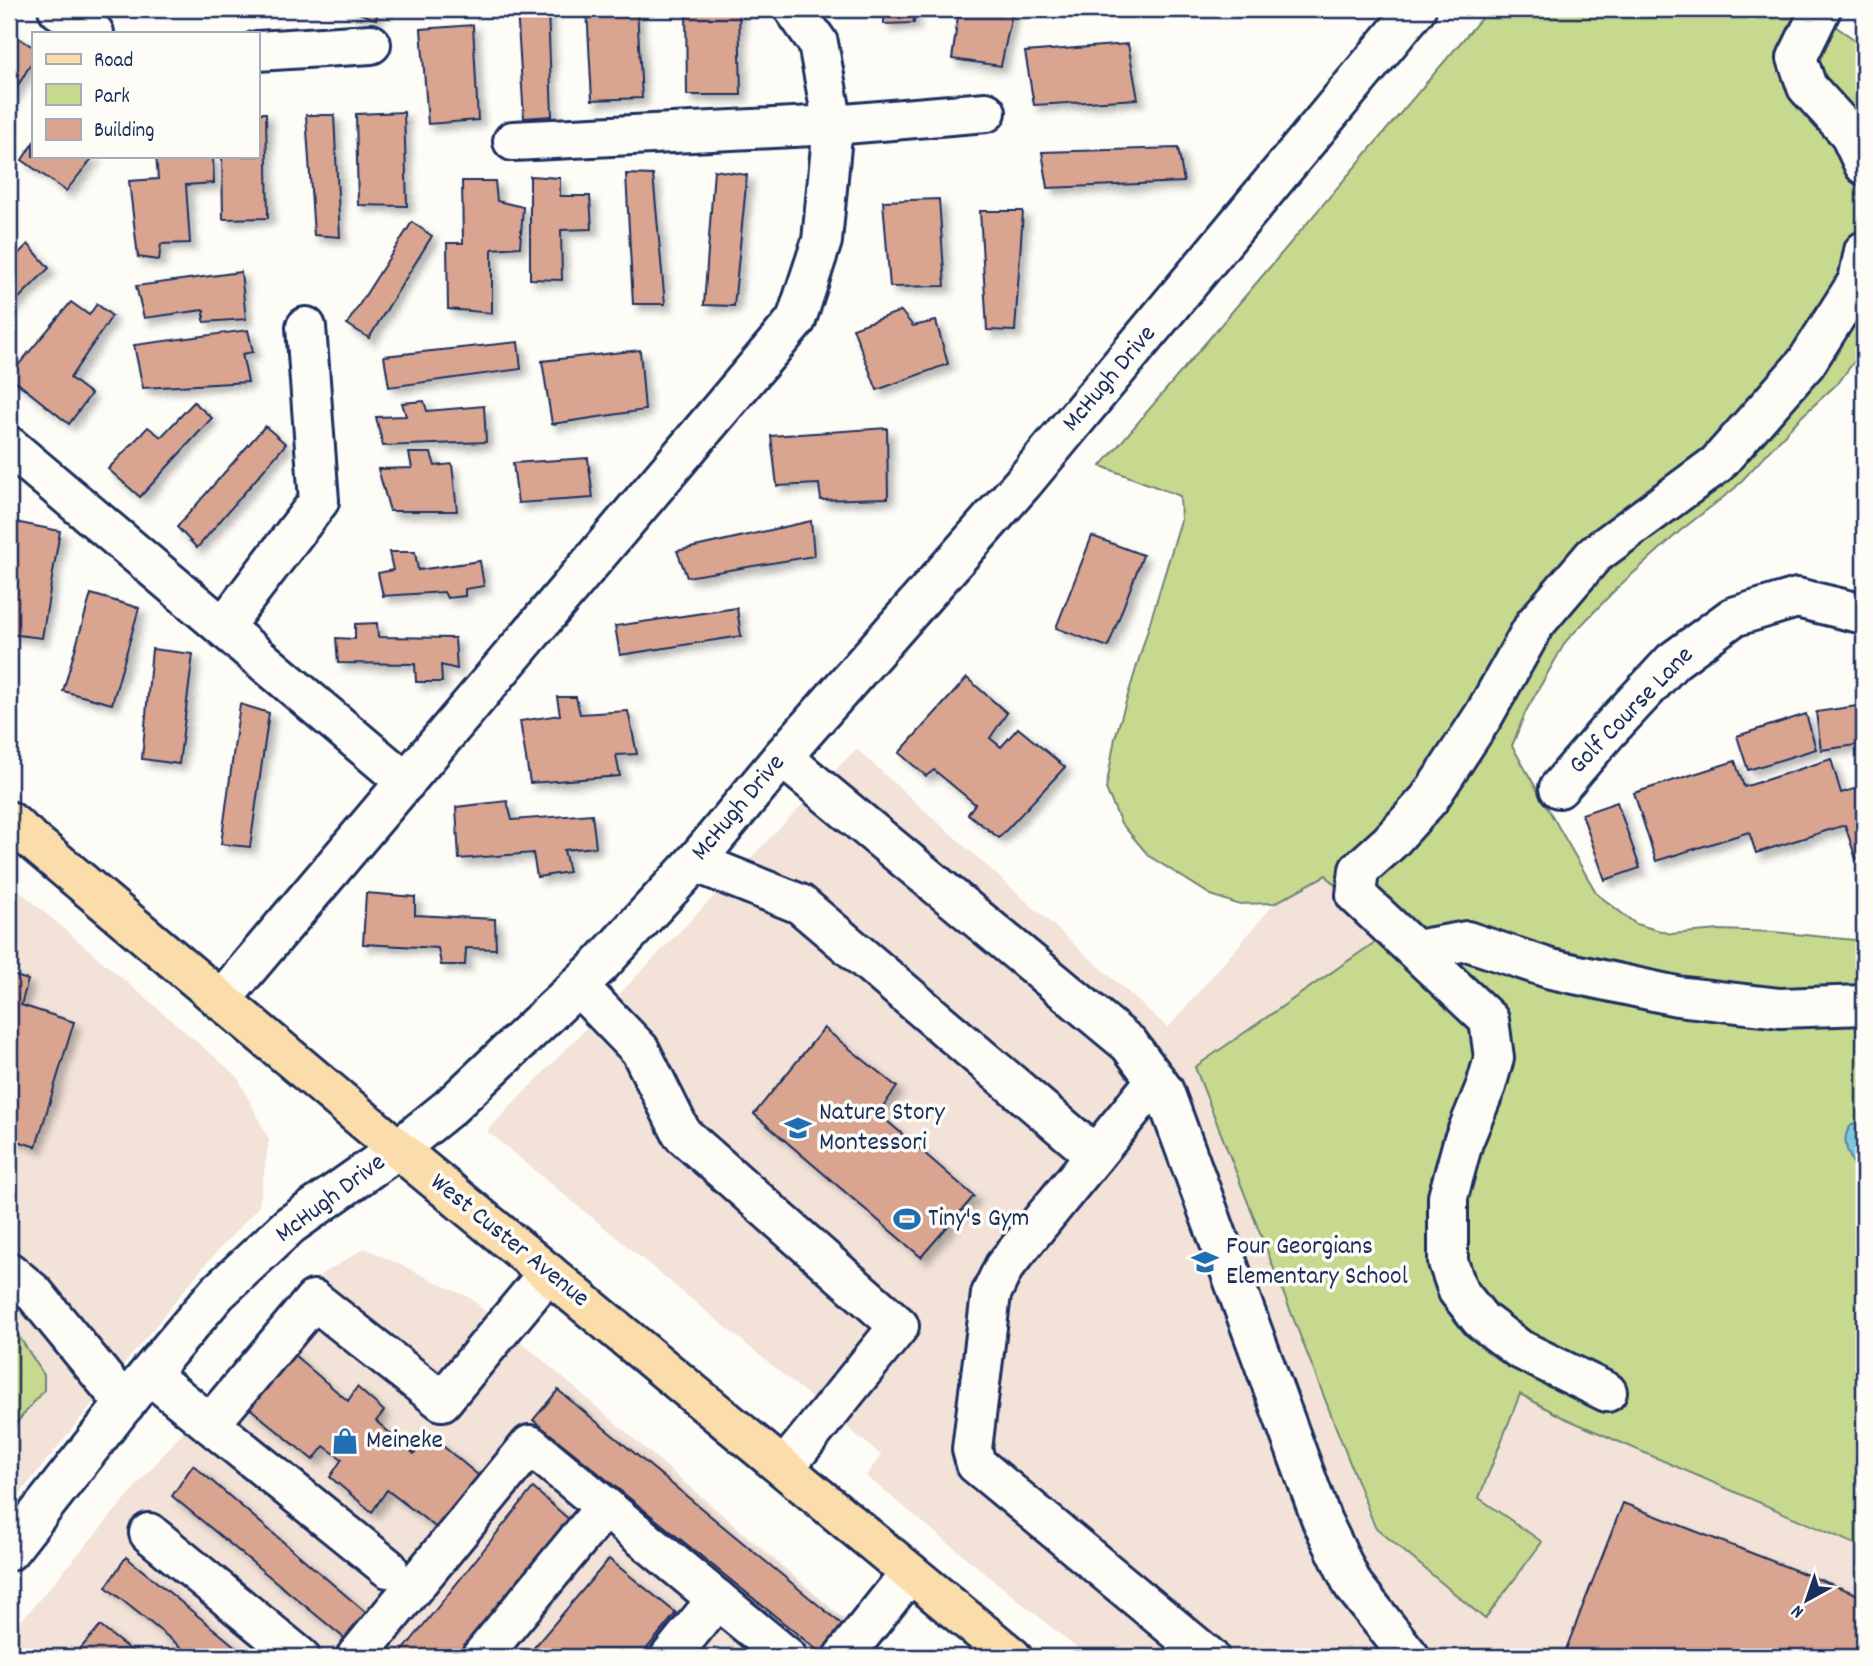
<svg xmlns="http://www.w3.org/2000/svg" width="1873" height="1666" viewBox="0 0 1873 1666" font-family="Dekko,sans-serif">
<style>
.built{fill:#f2e2d8}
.green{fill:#c6d98e;stroke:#708476;stroke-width:2}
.water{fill:#7ec7de;stroke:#568aab;stroke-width:2}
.building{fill:#daa590;stroke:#1b2f5e;stroke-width:2;filter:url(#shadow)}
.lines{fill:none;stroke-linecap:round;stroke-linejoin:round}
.minor-casing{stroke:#1b2f5e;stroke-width:44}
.major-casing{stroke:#1b2f5e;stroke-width:44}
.minor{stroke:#fdfcf7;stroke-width:38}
.major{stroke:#fbddab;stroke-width:38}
.labels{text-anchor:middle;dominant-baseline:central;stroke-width:7;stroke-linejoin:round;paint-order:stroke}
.street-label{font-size:26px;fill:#1b2f5e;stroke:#fdfcf7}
.poi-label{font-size:26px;fill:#1b2f5e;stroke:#fdfcf7;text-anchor:start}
</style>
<defs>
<filter id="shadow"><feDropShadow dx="6" dy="6" stdDeviation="3.5" flood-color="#0004"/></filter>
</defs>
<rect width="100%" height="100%" fill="#fdfcf7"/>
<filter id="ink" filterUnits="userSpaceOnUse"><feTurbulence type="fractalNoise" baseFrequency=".0143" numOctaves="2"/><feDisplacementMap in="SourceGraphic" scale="14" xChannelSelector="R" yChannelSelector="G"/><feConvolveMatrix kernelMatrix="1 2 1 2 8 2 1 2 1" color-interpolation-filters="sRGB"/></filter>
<g filter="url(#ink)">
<!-- built -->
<g class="built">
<polygon points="856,749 1168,1028 1275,903 1326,875 1381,939 1519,1393 1562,1417 1864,1548 1864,1657 1088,1657 866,1476 881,1455 487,1131"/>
<polygon points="9,882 237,1076 269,1140 259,1206 202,1268 9,1507"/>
<polygon points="365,1248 470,1298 888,1657 9,1657 9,1635 314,1279"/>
</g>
<!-- green -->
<g class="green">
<polygon points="1489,9 1810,9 1864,46 1864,348 1839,382 1799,419 1735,488 1680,531 1617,588 1566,641 1526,711 1512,746 1597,894 1636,924 1671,934 1720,930 1774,932 1864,941 1864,1548 1562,1417 1520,1394 1479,1498 1542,1542 1485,1619 1375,1527 1195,1067 1381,938 1326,875 1275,903 1237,904 1211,895 1149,856 1121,823 1106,789 1115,738 1181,520 1180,496 1101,466"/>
<polygon points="9,1321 44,1375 44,1390 9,1432"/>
</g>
<!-- water -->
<path class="water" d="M1864,1117V1180C1855,1166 1837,1143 1850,1127C1853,1123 1860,1120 1864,1117Z"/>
<!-- building -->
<g class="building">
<polygon points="346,9 379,9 376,19"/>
<polygon points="517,9 548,9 552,116 524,118"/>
<polygon points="587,9 637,9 642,98 592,100"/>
<polygon points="686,9 739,9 741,95 687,95"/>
<polygon points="884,9 913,9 914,23 884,24"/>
<polygon points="959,9 1013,9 1001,66 952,59"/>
<polygon points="473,25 478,120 428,124 421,29"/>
<polygon points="9,32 33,47 33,60 9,101"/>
<polygon points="1128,44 1138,99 1034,105 1025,52"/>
<polygon points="404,112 407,206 358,205 356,114"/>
<polygon points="257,113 266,113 268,218 223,219 222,156 257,156"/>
<polygon points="306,115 334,115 340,237 314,235"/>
<polygon points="33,143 33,156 94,156 66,191 22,160"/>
<polygon points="1178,148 1184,182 1048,188 1042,152"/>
<polygon points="156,156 213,156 214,183 186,185 190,243 161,244 159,260 138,257 129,181 158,179"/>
<polygon points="714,170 747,175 734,306 704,305"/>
<polygon points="626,174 653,175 665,304 633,304"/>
<polygon points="530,176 560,178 560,196 590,196 592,229 561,230 562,280 530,279"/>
<polygon points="462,181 495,181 497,201 523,207 520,247 492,249 492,313 448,309 447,243 463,243"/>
<polygon points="939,199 945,286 890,287 883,201"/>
<polygon points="980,211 1023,211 1015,331 987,330"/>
<polygon points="412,222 432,236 369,338 347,324"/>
<polygon points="28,244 49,268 9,308 9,263"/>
<polygon points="241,272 246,319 204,322 204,310 144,318 136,286"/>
<polygon points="71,302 89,315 97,304 112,316 70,378 91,394 69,424 9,376"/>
<polygon points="901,311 913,326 936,321 948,364 877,390 853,328"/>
<polygon points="248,330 253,352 242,354 248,382 143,388 134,345"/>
<polygon points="518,342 521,369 389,387 384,356"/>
<polygon points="640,350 645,410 552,424 542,361"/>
<polygon points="424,401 427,411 484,406 486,442 383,446 376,417 406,416 402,403"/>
<polygon points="194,402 212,418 140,497 108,469 148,427 161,437"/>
<polygon points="265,426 286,444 197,548 177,527"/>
<polygon points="887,428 888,498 821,500 819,484 777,486 771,436"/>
<polygon points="409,453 431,453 435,466 452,464 457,511 390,511 378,469 412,468"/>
<polygon points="588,458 593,498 518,503 513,463"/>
<polygon points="10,521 60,531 42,638 9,634"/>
<polygon points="811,521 814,556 687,577 677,551"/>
<polygon points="1092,536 1143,555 1108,647 1056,628"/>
<polygon points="389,552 415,552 418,570 480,561 484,586 465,589 465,596 447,598 444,592 383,596 378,573 393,570"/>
<polygon points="91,594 139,608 112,704 63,691"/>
<polygon points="737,608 741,636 620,655 615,626"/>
<polygon points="377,623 378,637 455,638 457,669 441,665 442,682 416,682 415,664 338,663 336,638 355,639 355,624"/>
<polygon points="152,649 193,654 179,764 142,759"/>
<polygon points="967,678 1007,713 990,738 1001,747 1018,728 1065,767 999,838 968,814 975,804 934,770 926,776 899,753"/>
<polygon points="557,697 576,697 580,714 628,711 637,754 616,755 620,776 530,783 520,721 560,715"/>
<polygon points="240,704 269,713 250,847 221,844"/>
<polygon points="1864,705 1864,744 1821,750 1816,712"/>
<polygon points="1806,714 1816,749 1748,770 1737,736"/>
<polygon points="1831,759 1841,793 1864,786 1864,857 1856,859 1845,825 1756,853 1749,832 1656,861 1634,793 1735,761 1744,787"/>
<polygon points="507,801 512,820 592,814 596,847 564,850 569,872 537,877 533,853 459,859 456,807"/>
<polygon points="1617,802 1640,868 1605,880 1582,814"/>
<polygon points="366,893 415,897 415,915 495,919 496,949 466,948 465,965 441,965 438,948 363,944"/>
<polygon points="9,974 28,980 21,1005 74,1022 36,1147 9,1138"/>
<polygon points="824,1028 897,1087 878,1113 974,1196 921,1257 754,1114"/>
<polygon points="286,1348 348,1401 357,1387 384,1411 376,1421 414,1454 432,1437 484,1480 442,1532 387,1490 372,1512 330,1477 342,1459 324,1446 313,1460 247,1406"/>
<polygon points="558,1390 845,1627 822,1654 533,1420"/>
<polygon points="193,1465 370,1616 349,1642 172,1496"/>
<polygon points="533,1488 571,1521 461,1657 398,1657"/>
<polygon points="1623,1503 1864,1597 1864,1657 1563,1657"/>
<polygon points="126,1557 248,1657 193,1657 106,1587"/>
<polygon points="609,1559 676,1613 640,1657 526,1657"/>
<polygon points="100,1626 139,1657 73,1657"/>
</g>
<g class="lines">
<defs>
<g id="minor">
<polyline points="58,9 94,33"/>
<polyline points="1821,9 1797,58 1807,87 1849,133 1864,165"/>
<polyline points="257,51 371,44"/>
<polyline points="513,141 833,125 986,112"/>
<polyline points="9,446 406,782"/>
<polyline points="224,626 319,501 306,327"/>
<polyline points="782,757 1129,1044 1164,1091 1322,1521 1353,1585 1410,1657"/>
<polyline points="1559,788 1608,731 1673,661 1733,617 1797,598 1864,614"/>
<polyline points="695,862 800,904 1095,1155"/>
<polyline points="1416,950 1467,941 1551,969 1677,996 1780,1008 1864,1005"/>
<polyline points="578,986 640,1050 682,1134 899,1326 784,1468"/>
<polyline points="221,1000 796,320 822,241 833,125 818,43 794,9"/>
<polyline points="1156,1080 1004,1267 991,1294 972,1449 976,1464 1209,1657"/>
<polyline points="9,1272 34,1293 125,1404"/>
<polyline points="149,1374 210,1424"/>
<polyline points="1607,1392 1519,1349 1481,1320 1458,1291 1448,1262 1448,1197 1463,1142 1486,1086 1494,1058 1489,1020 1356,895 1359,870 1390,842 1429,799 1484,715 1535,624 1594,555 1717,464 1806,363 1858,281 1864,251"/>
<polyline points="149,1533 300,1657"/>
<polyline points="9,1551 137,1388 217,1293 290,1225 398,1149 450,1107 599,966 695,862 782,757 1023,483 1416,9"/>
<polyline points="388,1568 210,1424 314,1300 442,1401 548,1273"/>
<polyline points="356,1657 530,1445 787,1657"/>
<polyline points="481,1657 605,1507"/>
<polyline points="670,1657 717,1599"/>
<polyline points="843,1657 910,1573"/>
</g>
<polyline id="major" points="9,821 398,1149 1012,1657"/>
</defs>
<!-- minor casing -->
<use href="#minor" class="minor-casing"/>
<!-- major casing -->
<use href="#major" class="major-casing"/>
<!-- minor -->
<use href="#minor" class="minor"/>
<!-- major -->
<use href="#major" class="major"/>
</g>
</g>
<!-- icons -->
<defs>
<symbol id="school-bare" viewBox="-9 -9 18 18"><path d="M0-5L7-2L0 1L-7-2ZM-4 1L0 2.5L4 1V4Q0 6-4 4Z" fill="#1f6fb2" stroke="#fdfcf7" stroke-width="2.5" paint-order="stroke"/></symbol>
<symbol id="stadium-bare" viewBox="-9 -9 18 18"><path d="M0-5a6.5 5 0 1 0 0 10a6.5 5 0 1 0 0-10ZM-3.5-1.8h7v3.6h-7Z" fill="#1f6fb2" stroke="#fdfcf7" stroke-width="2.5" paint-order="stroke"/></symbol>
<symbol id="shop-bare" viewBox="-9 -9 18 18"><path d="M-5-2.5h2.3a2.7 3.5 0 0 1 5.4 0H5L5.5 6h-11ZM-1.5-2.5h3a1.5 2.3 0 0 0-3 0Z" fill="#1f6fb2" stroke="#fdfcf7" stroke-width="2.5" paint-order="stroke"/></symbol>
</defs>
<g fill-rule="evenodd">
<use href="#school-bare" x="779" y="1109" width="38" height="38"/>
<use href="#stadium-bare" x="888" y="1200" width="38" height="38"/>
<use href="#school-bare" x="1186" y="1243" width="38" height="38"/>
<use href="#shop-bare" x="326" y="1422" width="38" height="38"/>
</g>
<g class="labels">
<!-- street labels -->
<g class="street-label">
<text transform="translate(1110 379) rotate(-50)">McHugh Drive</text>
<text transform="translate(1632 711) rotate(-46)">Golf Course Lane</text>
<text transform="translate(739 808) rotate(-50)">McHugh Drive</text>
<text transform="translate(331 1199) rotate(-37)">McHugh Drive</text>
<text transform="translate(509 1241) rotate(39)">West Custer Avenue</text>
</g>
<!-- poi labels -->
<g class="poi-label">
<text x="819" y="1113">Nature Story<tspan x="819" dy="30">Montessori</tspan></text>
<text x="928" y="1219">Tiny's Gym</text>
<text x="1226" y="1247">Four Georgians<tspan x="1226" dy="30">Elementary School</tspan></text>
<text x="366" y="1441">Meineke</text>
</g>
</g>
<!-- margin -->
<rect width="1873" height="1666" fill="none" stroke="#fdfcf7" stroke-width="35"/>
<rect x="18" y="18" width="1838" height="1631" fill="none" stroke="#1b2f5e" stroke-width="2.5" filter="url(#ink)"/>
<!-- legend -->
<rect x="32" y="32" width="228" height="126" fill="#fdfcf7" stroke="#a3aaba" stroke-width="2"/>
<rect x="46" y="54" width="35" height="10" fill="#fbddab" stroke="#a3aaba" stroke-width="2"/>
<text x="94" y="66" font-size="21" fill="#1b2f5e">Road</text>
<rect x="46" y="84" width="35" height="21" fill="#c6d98e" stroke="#a3aaba" stroke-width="2"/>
<text x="94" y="102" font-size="21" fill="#1b2f5e">Park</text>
<rect x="46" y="119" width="35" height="21" fill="#daa590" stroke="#a3aaba" stroke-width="2"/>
<text x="94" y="136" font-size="21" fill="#1b2f5e">Building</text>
<!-- north arrow -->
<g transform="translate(1807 1600) rotate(220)" stroke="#fdfcf7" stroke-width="5" paint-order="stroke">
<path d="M0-5L12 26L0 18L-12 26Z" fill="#1b2f5e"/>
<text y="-10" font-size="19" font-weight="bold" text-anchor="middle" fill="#1b2f5e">N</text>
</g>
</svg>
